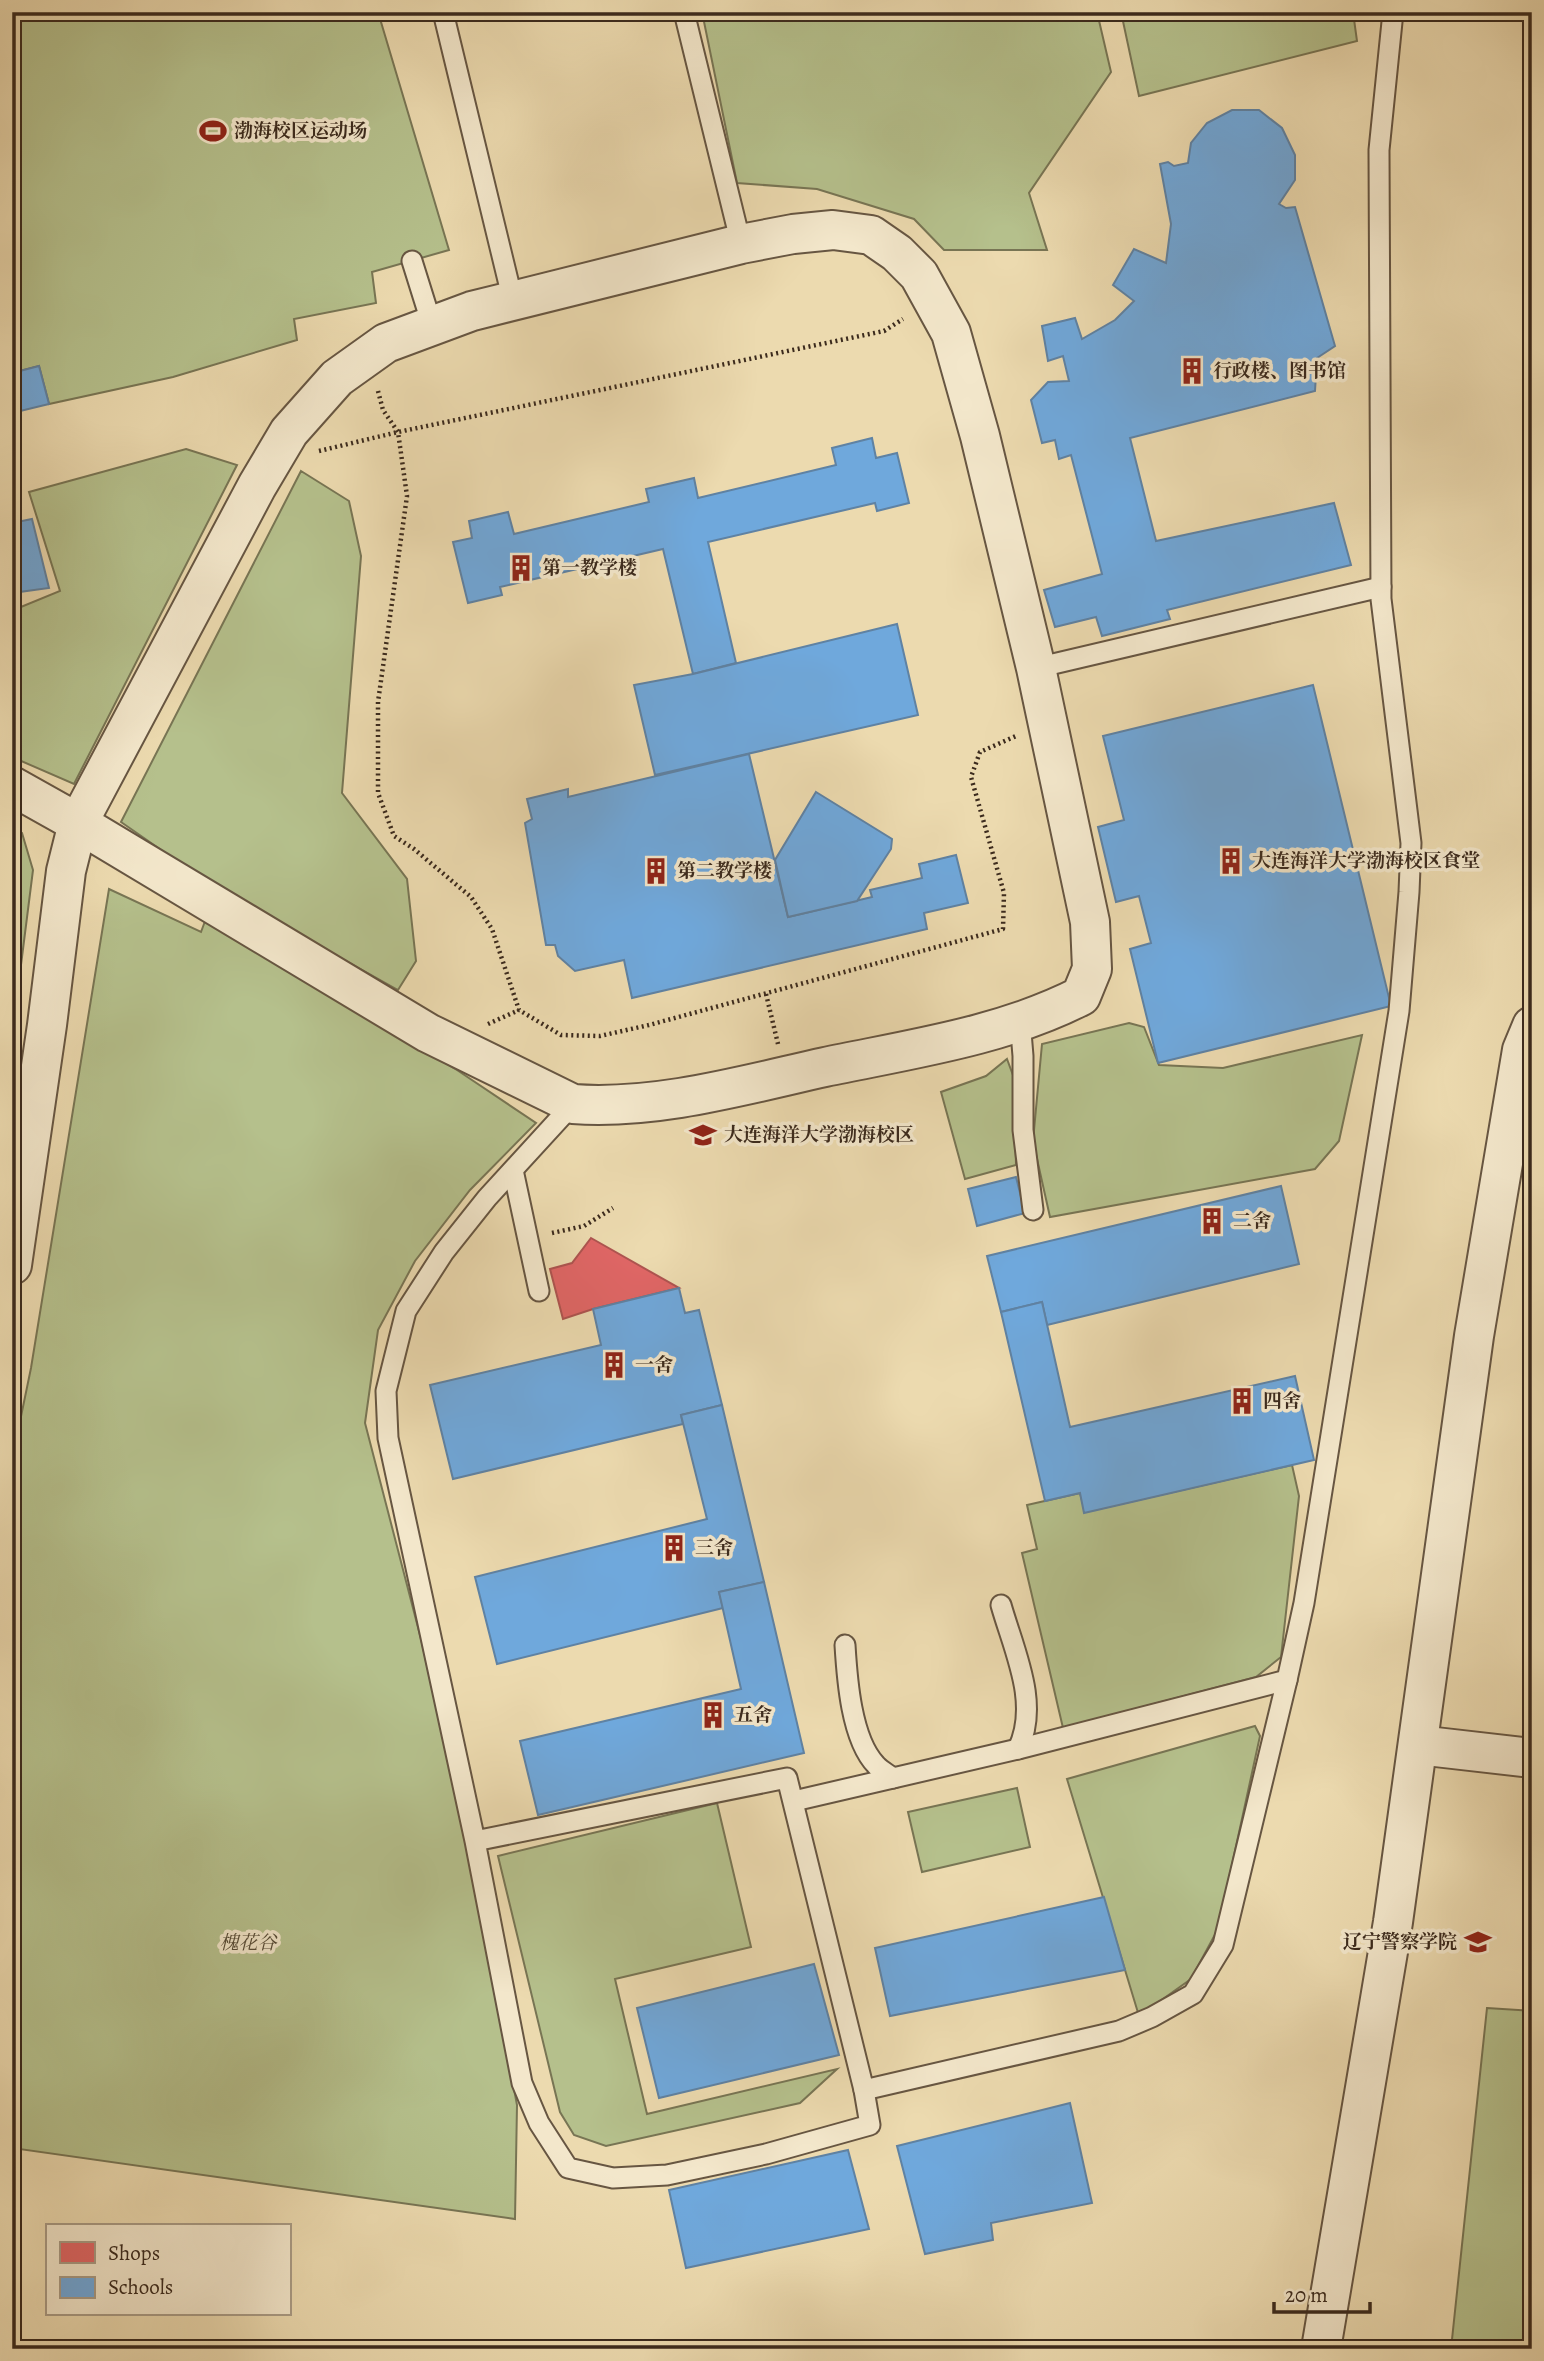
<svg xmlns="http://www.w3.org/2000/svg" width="1544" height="2361" viewBox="0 0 1544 2361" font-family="Alegreya,'Noto Serif SC',serif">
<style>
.green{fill:#b5c08c;stroke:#787554;stroke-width:2}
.shops{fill:#e06666;stroke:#ae5450;stroke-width:2}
.schools{fill:#6fa8dc;stroke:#5f82a3;stroke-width:2}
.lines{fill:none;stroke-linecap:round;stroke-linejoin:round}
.lane-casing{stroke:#675642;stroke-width:23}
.street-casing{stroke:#675642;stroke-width:42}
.path{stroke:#3b2a1d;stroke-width:4.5;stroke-dasharray:2 3.5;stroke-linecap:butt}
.lane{stroke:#f3e7cb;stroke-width:19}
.street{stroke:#f3e7cb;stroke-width:38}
.labels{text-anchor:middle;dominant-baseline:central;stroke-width:7;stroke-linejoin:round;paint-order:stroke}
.poi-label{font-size:19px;font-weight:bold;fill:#3b2a1d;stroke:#f3e7cb;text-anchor:start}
.park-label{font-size:19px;font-style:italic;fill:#534833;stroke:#f3e7cb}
</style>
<rect width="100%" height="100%" fill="#ecdaaf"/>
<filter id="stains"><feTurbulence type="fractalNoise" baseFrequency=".00286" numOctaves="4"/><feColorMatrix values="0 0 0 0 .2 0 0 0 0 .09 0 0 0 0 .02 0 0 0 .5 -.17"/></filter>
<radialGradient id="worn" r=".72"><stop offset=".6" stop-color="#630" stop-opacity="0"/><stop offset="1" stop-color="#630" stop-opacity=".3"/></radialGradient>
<!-- green -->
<g class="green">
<polygon points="12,12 378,12 449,250 372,272 376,303 294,319 297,340 173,377 49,404 39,366 12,373"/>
<polygon points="702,12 1097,12 1111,72 1029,193 1047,250 944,250 914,219 817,189 737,183"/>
<polygon points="1121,12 1353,12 1357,41 1139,96"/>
<polygon points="186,449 237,465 74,784 12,757 12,662 16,609 60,591 29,492"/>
<polygon points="301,471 349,501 361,556 342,793 407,879 416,961 398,990 319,946 316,988 457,1070 536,1123 470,1190 415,1261 378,1330 365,1423 421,1639 474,1875 517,2105 515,2219 12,2148 12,1460 31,1368 109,889 201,932 217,889 121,822"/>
<polygon points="12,829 22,833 33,870 12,1036"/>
<polygon points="1129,1023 1144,1027 1159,1065 1223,1068 1362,1035 1339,1141 1315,1169 1050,1217 1033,1141 1042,1044"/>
<polygon points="1007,1059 1014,1078 1016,1165 965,1179 941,1092 986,1076"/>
<polygon points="1292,1465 1299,1496 1281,1657 1256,1677 1063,1728 1022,1553 1037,1549 1027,1505 1080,1493 1085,1512"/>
<polygon points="1255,1726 1260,1736 1218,1929 1191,1979 1139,2016 1067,1779"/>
<polygon points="1017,1788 1030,1847 922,1872 908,1812"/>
<polygon points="717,1803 751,1947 615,1979 647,2114 837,2069 800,2103 606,2146 574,2135 560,2112 498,1856"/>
<polygon points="1487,2008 1532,2011 1532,2349 1451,2349"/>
</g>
<!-- shops -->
<polygon class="shops" points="591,1238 679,1288 593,1309 563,1319 550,1269 572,1263"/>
<!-- schools -->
<g class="schools">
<polygon points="1232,110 1259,110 1282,128 1295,155 1295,180 1279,204 1286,208 1295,207 1335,346 1317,358 1315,391 1130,438 1156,541 1334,503 1351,565 1167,610 1170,619 1102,636 1096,617 1055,627 1044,590 1102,574 1071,455 1059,459 1055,440 1042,443 1031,400 1048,382 1069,381 1063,356 1048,361 1042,326 1075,318 1082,339 1115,320 1134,301 1113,285 1134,249 1166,263 1171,224 1160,164 1168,162 1174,166 1188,163 1191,143 1207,123"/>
<polygon points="39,366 49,404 12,413 12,373"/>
<polygon points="872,438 876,458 897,453 909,503 877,511 875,503 708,542 736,663 693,674 663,549 500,587 502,595 468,603 453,542 472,538 469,521 508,512 514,534 649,502 646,489 694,478 698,498 836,465 832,448"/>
<polygon points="32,519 49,588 12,593 12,523"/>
<polygon points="897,624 918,715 655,775 634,685 693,674"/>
<polygon points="1313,685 1391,1006 1158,1063 1130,949 1151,943 1139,896 1116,902 1098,827 1124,820 1103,736"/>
<polygon points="749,754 788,917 872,897 870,890 922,878 919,864 956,855 968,903 924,913 927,929 632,998 624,960 575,971 558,956 555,945 546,945 525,823 532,819 527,799 568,789 568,797"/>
<polygon points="816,792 892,839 891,849 857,901 788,917 775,860"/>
<polygon points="1016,1177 1025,1213 977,1226 968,1189"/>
<polygon points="1281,1186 1299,1264 1047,1325 1042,1302 1001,1312 987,1256"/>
<polygon points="679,1288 685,1313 699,1310 722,1405 681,1415 683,1424 453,1479 430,1385 601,1345 593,1309"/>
<polygon points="1042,1302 1070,1427 1295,1376 1314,1460 1084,1513 1080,1493 1045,1501 1001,1312"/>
<polygon points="722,1405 764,1582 719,1592 723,1608 497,1664 475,1577 707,1519 681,1415"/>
<polygon points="764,1582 804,1753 538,1815 520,1741 741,1689 719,1592"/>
<polygon points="1104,1897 1125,1970 890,2016 875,1948"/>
<polygon points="814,1964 839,2055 659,2098 637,2008"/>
<polygon points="1070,2103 1092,2203 991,2223 993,2240 925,2254 897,2146"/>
<polygon points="848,2150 869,2229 686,2268 669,2190"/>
</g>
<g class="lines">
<defs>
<g id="lane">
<polyline points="443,12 513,301"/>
<polyline points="684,12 741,244"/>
<polyline points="412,261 432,325"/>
<polyline points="1036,668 1381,587"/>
<polyline points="1020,1020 1023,1056 1023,1130 1033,1210"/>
<polyline points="513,1170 539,1291"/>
<path d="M1001,1605C1014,1651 1040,1703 1018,1749"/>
<path d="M845,1645C847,1678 851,1739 876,1765C880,1770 888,1774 893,1778"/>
<polyline points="794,1801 1018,1749 1287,1680 1304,1603 1399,1011 1409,892 1411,843 1381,599 1379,150 1393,12"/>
<polyline points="475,1841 522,2083 539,2123 568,2168 613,2178 667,2175 766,2154 870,2125 864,2090 787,1778 475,1841 388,1438 386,1391 406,1311 444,1252 487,1198 573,1104"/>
<polyline points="864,2090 1119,2031 1152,2017 1193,1994 1223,1945 1287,1680"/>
</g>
<g id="street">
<path d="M12,786L78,823L428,1033L573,1104C657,1110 744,1085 825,1067C911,1049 1003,1036 1081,996L1092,969L1090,922L1036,668L980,436L951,333L919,275L897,253L871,235L833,230L793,234L741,244L472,311L386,343L337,378L289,432L257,486L78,823L66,871L47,1025L12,1265"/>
<polyline points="1418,1745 1532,1758"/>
<polyline points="1321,2349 1393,1922 1474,1336 1522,1050 1532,1026"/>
</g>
</defs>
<!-- lane casing -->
<use href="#lane" class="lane-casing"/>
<!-- street casing -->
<use href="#street" class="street-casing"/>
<!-- path -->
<g class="path">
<polyline points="378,391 383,410 398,432 407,496 378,702 378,793 394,836 414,849 471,897 492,929 519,1010 561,1035 600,1036 649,1025 1003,929 1004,893 971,777 980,752 1016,736"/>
<polyline points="319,451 398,432 884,331 903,319"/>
<polyline points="766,994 778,1044"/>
<polyline points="488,1024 519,1010"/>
<polyline points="552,1233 584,1226 613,1208"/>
</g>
<!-- lane -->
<use href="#lane" class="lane"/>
<!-- street -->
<use href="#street" class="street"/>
</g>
<!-- icons -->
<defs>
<symbol id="stadium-bare" viewBox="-9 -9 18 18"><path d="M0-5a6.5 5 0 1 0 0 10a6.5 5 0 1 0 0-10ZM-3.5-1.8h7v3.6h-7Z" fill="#8f2418" stroke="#f3e7cb" stroke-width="2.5" paint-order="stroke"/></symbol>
<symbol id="building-bare" viewBox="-9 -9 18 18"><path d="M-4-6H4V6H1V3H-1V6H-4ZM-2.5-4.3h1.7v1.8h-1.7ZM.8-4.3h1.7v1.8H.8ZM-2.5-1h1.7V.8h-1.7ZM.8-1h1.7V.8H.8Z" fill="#8f2418" stroke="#f3e7cb" stroke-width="2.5" paint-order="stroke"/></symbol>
<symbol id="university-bare" viewBox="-9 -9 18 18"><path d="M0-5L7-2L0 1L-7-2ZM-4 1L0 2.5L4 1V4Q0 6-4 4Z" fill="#8f2418" stroke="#f3e7cb" stroke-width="2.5" paint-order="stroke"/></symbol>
</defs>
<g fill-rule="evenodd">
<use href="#stadium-bare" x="194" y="112" width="38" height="38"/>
<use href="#building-bare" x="1173" y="352" width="38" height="38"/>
<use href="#building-bare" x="502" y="549" width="38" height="38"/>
<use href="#building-bare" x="1212" y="842" width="38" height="38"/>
<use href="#building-bare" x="637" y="852" width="38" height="38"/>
<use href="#university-bare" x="684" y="1116" width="38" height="38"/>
<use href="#building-bare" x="1193" y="1202" width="38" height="38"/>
<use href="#building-bare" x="595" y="1346" width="38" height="38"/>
<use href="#building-bare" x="1223" y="1382" width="38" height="38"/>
<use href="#building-bare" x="655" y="1529" width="38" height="38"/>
<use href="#building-bare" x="694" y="1696" width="38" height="38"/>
<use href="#university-bare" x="1459" y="1923" width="38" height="38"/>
</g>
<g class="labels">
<!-- poi labels -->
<g class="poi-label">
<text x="234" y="131">渤海校区运动场</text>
<text x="1213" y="371">行政楼、图书馆</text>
<text x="542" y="568">第一教学楼</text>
<text x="1252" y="861">大连海洋大学渤海校区食堂</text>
<text x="677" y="871">第二教学楼</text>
<text x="724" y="1135">大连海洋大学渤海校区</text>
<text x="1233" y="1221">二舍</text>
<text x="635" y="1365">一舍</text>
<text x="1263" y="1401">四舍</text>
<text x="695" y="1548">三舍</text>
<text x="734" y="1715">五舍</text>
<text x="1457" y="1942" text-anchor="end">辽宁警察学院</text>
</g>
<!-- park labels -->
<g class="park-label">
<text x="248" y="1943">槐花谷</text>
</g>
</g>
<!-- margin -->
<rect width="1544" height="2361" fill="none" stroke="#ecdaaf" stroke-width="42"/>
<rect x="14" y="14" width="1516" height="2333" fill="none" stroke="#3b2a1d" stroke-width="3.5"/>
<rect x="21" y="21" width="1502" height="2319" fill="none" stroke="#3b2a1d" stroke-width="2"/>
<!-- legend -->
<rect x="46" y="2224" width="245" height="91" fill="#f3e7cb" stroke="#a99b85" stroke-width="2"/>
<rect x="60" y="2242" width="35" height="21" fill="#e06666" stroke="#a99b85" stroke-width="2"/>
<text x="108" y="2260" font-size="21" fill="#3b2a1d">Shops</text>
<rect x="60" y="2277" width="35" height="21" fill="#6fa8dc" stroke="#a99b85" stroke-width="2"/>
<text x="108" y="2294" font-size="21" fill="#3b2a1d">Schools</text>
<!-- scale -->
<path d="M1274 2302v10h96v-10" fill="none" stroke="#3b2a1d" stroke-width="3.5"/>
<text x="1285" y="2302" font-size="21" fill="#3b2a1d" stroke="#f3e7cb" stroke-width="5" paint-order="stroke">20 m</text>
<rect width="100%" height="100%" filter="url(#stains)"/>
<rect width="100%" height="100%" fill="url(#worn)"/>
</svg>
